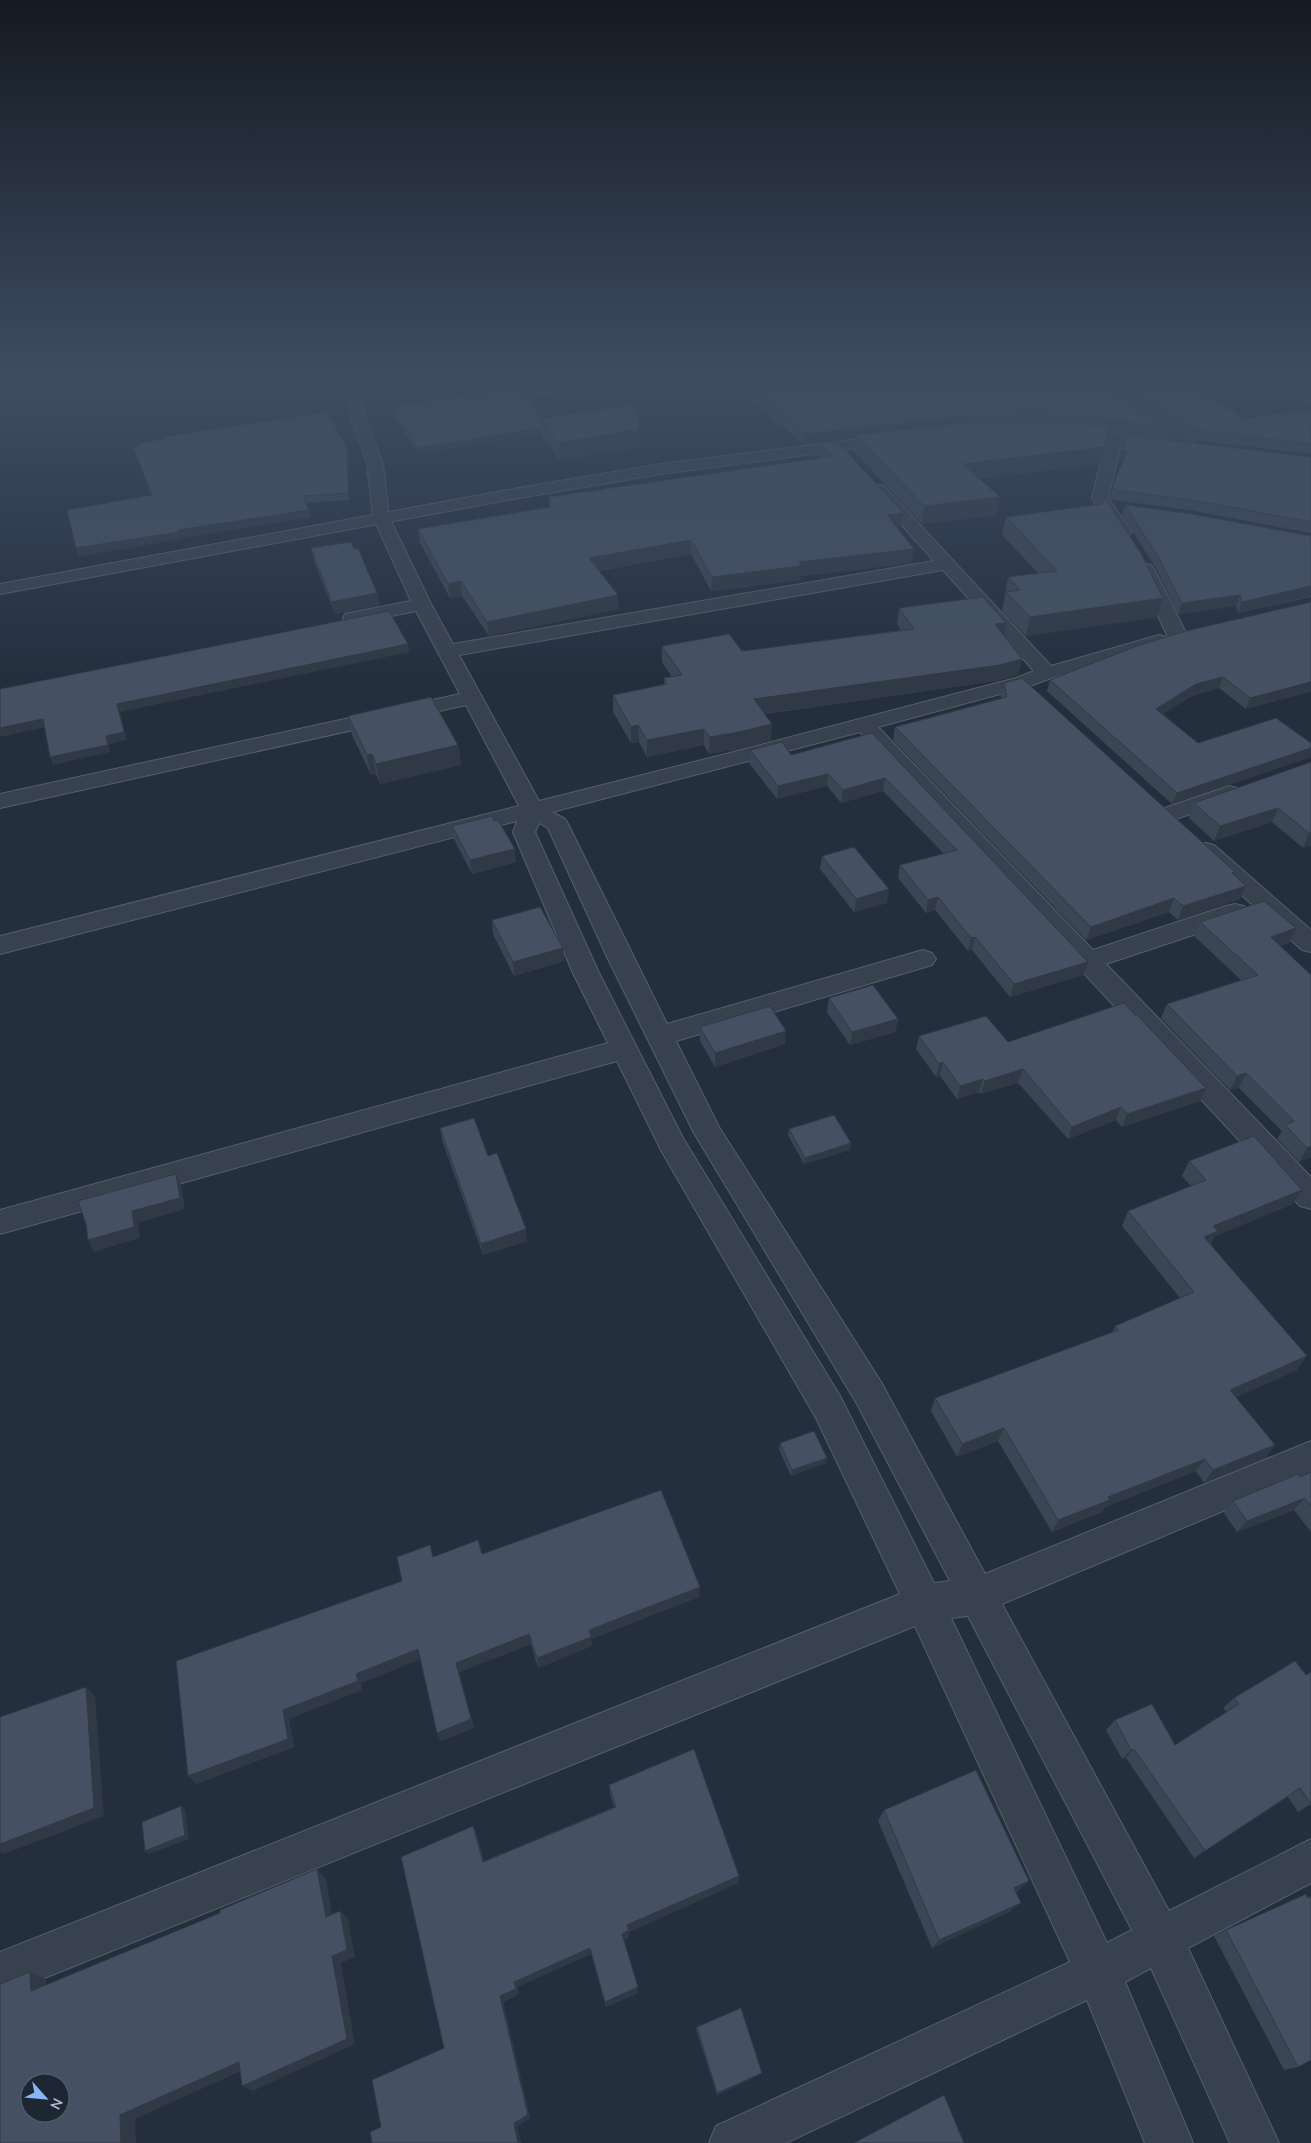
<svg xmlns="http://www.w3.org/2000/svg" width="1311" height="2143" viewBox="0 0 1311 2143" font-family="'Nunito Sans',sans-serif">
<style>
.lines{fill:none;stroke-linecap:round;stroke-linejoin:round}
.minor-casing{stroke:#565f6c;stroke-width:2}
.tertiary-casing{stroke:#565f6c;stroke-width:2}
.minor{fill:#38414e;fill-rule:evenodd}
.tertiary{fill:#38414e;fill-rule:evenodd}
.wall{fill:#3b4654}
.shaded-wall{fill:#303945}
.building{fill:#455162;stroke:#303945;fill-rule:evenodd}
</style>
<rect width="100%" height="100%" fill="#242f3e"/>
<g class="lines">
<defs>
<g id="minor">
<path d="M348,379H362L363,411L383,464L389,517L431,604L453,644L934,561L871,491L869,488L871,485H883L1051,666L1159,635L1166,637L1169,641L1166,645L1054,677L1030,686L878,727L1093,950L1226,906L1235,904L1244,906L1247,912L1244,918L1106,964L1311,1177V1209L1300,1206L860,732L552,812L565,819L568,824L667,1024L923,950L932,953L936,959L932,965L676,1041L719,1127L881,1382L985,1574L1311,1441V1474L1002,1604L1169,1911L1311,1839V1883L1188,1948L1279,2143H1230L1151,1968L1125,1982L1193,2143H1145L1087,2000L786,2143H709L716,2126L1070,1962L915,1626L0,1996V1952L900,1594L816,1418L662,1152L617,1061L0,1234V1210L608,1043L573,973L513,832L517,821L0,954V936L519,806L466,705L0,808V794L460,694L416,611L352,624L345,622L343,618L345,614L411,601L373,517L367,464L349,411ZM943,570L1034,671L1016,678L726,754L539,801L459,655ZM539,823L548,828L608,959L694,1133L857,1404L950,1581L934,1583L840,1396L683,1138L599,973L535,832ZM968,1616L1132,1930L1107,1943L951,1618Z"/>
<polygon points="581,379 614,379 607,383 522,398 517,397 515,394 517,391 522,390"/>
<polygon points="1075,379 1092,379 1195,443 1198,446 1195,449 1185,449"/>
<polygon points="1115,432 1120,434 1123,437 1108,498 1132,532 1129,536 1123,537 1117,536 1092,498 1107,437 1110,434"/>
<polygon points="1145,564 1151,565 1154,569 1187,635 1184,639 1177,641 1170,639 1167,635 1136,569 1139,565"/>
<polygon points="1229,786 1237,788 1240,793 1237,798 1167,822 1159,820 1156,815 1159,810"/>
<polygon points="1206,843 1214,845 1311,930 1311,952 1302,950 1198,855 1194,850 1198,845"/>
</g>
<g id="tertiary">
<polygon points="1069,428 1161,438 1166,440 1169,443 1166,446 1161,448 1064,436 1061,433 1064,430"/>
<polygon points="892,435 897,437 900,440 897,443 661,474 513,499 0,594 0,584 513,489 661,464"/>
</g>
</defs>
<!-- minor casing -->
<use href="#minor" class="minor-casing"/>
<!-- tertiary casing -->
<use href="#tertiary" class="tertiary-casing"/>
<!-- minor -->
<use href="#minor" class="minor"/>
<!-- tertiary -->
<use href="#tertiary" class="tertiary"/>
</g>
<!-- wall -->
<g class="wall">
<polygon points="733,379 949,379 961,390 1163,426 1161,436 1109,431 1100,464 979,478 1000,497 996,515 922,524 854,451 856,438 803,444 754,402 755,396"/>
<polygon points="958,379 1020,379 970,388"/>
<polygon points="1096,379 1192,379 1190,384 1244,419 1311,409 1311,454 1193,440"/>
<polygon points="1293,379 1311,379 1311,390"/>
<polygon points="1311,390 1311,407 1300,401 1304,391"/>
<polygon points="515,392 542,419 639,447 560,460 541,436 541,434 419,454 392,413 392,407"/>
<polygon points="1126,435 1311,457 1311,533 1189,510 1112,500 1110,498 1115,480 1123,461 1119,461"/>
<polygon points="837,441 901,526 897,527 912,563 801,576 800,580 711,591 691,554 599,571 619,609 489,636 462,596 450,598 420,543 418,529 550,507 549,497 819,458 817,456 818,443"/>
<polygon points="133,447 348,455 349,500 306,503 309,510 310,517 181,538 181,539 79,556 76,548 151,495"/>
<polygon points="1125,505 1311,536 1311,597 1238,613 1236,606 1178,614 1156,568 1122,515"/>
<polygon points="1006,517 1157,617 1026,636 1002,611 1005,596 1008,577 1038,573 1002,535"/>
<polygon points="311,548 354,549 377,593 380,605 335,614 314,561"/>
<polygon points="1311,602 1246,709 1219,688 1192,696 1162,714 1198,743 1311,757 1172,804 1047,691 1050,680"/>
<polygon points="899,608 1006,623 1004,635 1022,659 1018,675 996,681 765,714 771,740 738,749 709,754 704,745 647,757 639,742 631,743 613,712 613,695 664,684 664,678 672,677 662,662 662,646 742,651 901,630 897,624"/>
<polygon points="1004,683 1246,886 1240,899 1178,920 1169,912 1086,940 893,740 895,727 1001,698 1001,696"/>
<polygon points="348,716 458,745 461,765 380,784 376,774 371,775 352,735"/>
<polygon points="872,733 1083,975 1010,997 972,950 968,951 935,910 926,913 898,878 900,865 944,854 883,791 841,803 827,786 777,799 749,763 750,750 791,755"/>
<polygon points="1311,762 1311,845 1303,848 1272,822 1214,841 1189,818 1194,803"/>
<polygon points="494,821 516,862 472,874 454,839 452,826"/>
<polygon points="822,856 887,903 854,912 820,869"/>
<polygon points="492,920 563,948 564,961 514,976 493,934"/>
<polygon points="1200,922 1296,928 1289,943 1280,946 1311,1157 1299,1162 1277,1139 1282,1131 1239,1088 1230,1090 1161,1018 1167,1004 1241,980 1194,936"/>
<polygon points="829,998 898,1019 895,1032 850,1045 827,1012"/>
<polygon points="1135,1015 1206,1088 1200,1101 1122,1127 1116,1120 1068,1139 1018,1083 981,1094 979,1092 957,1099 940,1076 936,1077 916,1049 919,1036 1008,1042"/>
<polygon points="700,1027 785,1044 715,1067 700,1041"/>
<polygon points="440,1128 488,1156 527,1241 483,1255 442,1140"/>
<polygon points="789,1129 850,1150 804,1164 788,1135"/>
<polygon points="1189,1161 1293,1204 1215,1236 1211,1244 1297,1370 1236,1397 1275,1445 1265,1458 1204,1483 1196,1471 1105,1507 1102,1512 1052,1532 998,1441 957,1457 931,1411 935,1398 1112,1333 1115,1326 1180,1298 1122,1226 1128,1211 1191,1186 1182,1176"/>
<polygon points="780,1443 827,1458 826,1463 791,1476 779,1449"/>
<polygon points="1311,1472 1311,1532 1294,1510 1237,1532 1224,1513 1233,1501 1300,1477"/>
<polygon points="482,1554 700,1587 699,1597 591,1639 592,1646 538,1668 531,1644 459,1672 474,1728 441,1741 437,1733 420,1659 361,1683 362,1690 289,1719 294,1747 196,1784 402,1581 434,1557"/>
<polygon points="1234,1698 1311,1804 1298,1812 1288,1797 1194,1858 1126,1758 1122,1759 1106,1730 1115,1720 1175,1745 1227,1712 1223,1708"/>
<polygon points="609,1785 739,1876 738,1883 629,1932 629,1937 623,1940 638,1987 638,1993 606,2007 591,1954 517,1987 519,1994 503,2002 530,2118 517,2126 521,2143 372,2143 381,2127 444,2048 473,1826 477,1835 484,1861 614,1807 610,1794"/>
<polygon points="884,1810 1019,1890 1016,1892 1011,1911 932,1948 878,1821"/>
<polygon points="1311,1896 1311,2060 1298,2067 1284,2070 1214,1936 1226,1930"/>
<polygon points="697,2027 762,2073 761,2074 717,2095 696,2029"/>
</g>
<!-- shaded-wall -->
<g class="shaded-wall">
<polygon points="971,379 1020,379 970,388"/>
<polygon points="1180,379 1192,379 1190,385"/>
<polygon points="966,416 964,426 856,435 856,438 803,444 804,434"/>
<polygon points="1110,426 1100,464 960,481 963,464"/>
<polygon points="540,428 541,434 419,454 418,448"/>
<polygon points="639,429 639,447 560,460 559,443"/>
<polygon points="347,448 348,455 349,500 348,493"/>
<polygon points="1127,451 1125,461 1119,461 1122,452"/>
<polygon points="1000,497 996,515 922,524 924,506"/>
<polygon points="309,510 310,517 181,538 178,530"/>
<polygon points="903,513 901,526 886,528 887,515"/>
<polygon points="179,532 181,539 79,556 76,548"/>
<polygon points="691,540 691,554 589,572 589,558"/>
<polygon points="914,549 912,563 801,576 800,580 711,591 712,577 799,562"/>
<polygon points="461,581 462,596 450,598 448,584"/>
<polygon points="1311,586 1311,596 1238,613 1242,602"/>
<polygon points="377,593 380,605 335,614 332,602"/>
<polygon points="618,595 619,609 489,636 487,622"/>
<polygon points="1240,595 1236,606 1178,614 1182,603"/>
<polygon points="1163,598 1157,617 1026,636 1030,617"/>
<polygon points="1006,623 1003,639 995,624"/>
<polygon points="408,644 410,652 120,712 127,740 109,744 110,752 53,765 50,757 106,736 117,704"/>
<polygon points="1022,659 1018,675 996,681 753,715 754,699"/>
<polygon points="1223,677 1219,688 1192,696 1153,720 1156,709 1196,684"/>
<polygon points="1311,682 1311,692 1246,709 1250,698"/>
<polygon points="43,719 46,727 0,737 0,728"/>
<polygon points="772,724 771,740 738,749 709,754 710,737"/>
<polygon points="638,725 639,742 631,743 631,727"/>
<polygon points="704,729 704,745 647,757 647,740"/>
<polygon points="458,745 461,765 380,784 376,764"/>
<polygon points="1311,748 1311,757 1172,804 1177,793"/>
<polygon points="372,754 376,774 371,775 367,755"/>
<polygon points="828,774 827,786 777,799 778,786"/>
<polygon points="885,778 883,791 841,803 843,790"/>
<polygon points="1278,808 1272,822 1214,841 1220,826"/>
<polygon points="1309,833 1311,833 1311,845 1303,848"/>
<polygon points="515,849 516,862 472,874 470,860"/>
<polygon points="1246,886 1240,899 1178,920 1183,906"/>
<polygon points="889,889 887,903 854,912 856,899"/>
<polygon points="938,897 935,910 926,913 928,900"/>
<polygon points="1174,898 1169,912 1086,940 1091,927"/>
<polygon points="1296,928 1289,943 1264,952 1271,937"/>
<polygon points="975,937 972,950 968,951 971,938"/>
<polygon points="563,948 564,961 514,976 513,962"/>
<polygon points="1088,962 1083,975 1010,997 1014,984"/>
<polygon points="898,1019 895,1032 850,1045 852,1032"/>
<polygon points="786,1031 785,1044 715,1067 715,1053"/>
<polygon points="943,1062 940,1076 936,1077 939,1064"/>
<polygon points="1023,1069 1018,1083 981,1094 985,1081"/>
<polygon points="1246,1073 1239,1088 1230,1090 1237,1076"/>
<polygon points="983,1079 979,1092 957,1099 960,1086"/>
<polygon points="1206,1088 1200,1101 1122,1127 1127,1114"/>
<polygon points="1121,1107 1116,1120 1068,1139 1072,1127"/>
<polygon points="851,1143 850,1150 804,1164 805,1158"/>
<polygon points="1311,1146 1311,1157 1299,1162 1307,1148"/>
<polygon points="176,1174 181,1185 185,1209 138,1223 140,1238 94,1252 88,1240"/>
<polygon points="1302,1190 1293,1204 1215,1236 1210,1245 1204,1237 1213,1226"/>
<polygon points="526,1229 527,1241 483,1255 481,1244"/>
<polygon points="1307,1356 1297,1370 1222,1403 1230,1390"/>
<polygon points="1004,1428 998,1441 957,1457 962,1444"/>
<polygon points="1275,1445 1265,1458 1204,1483 1213,1470"/>
<polygon points="827,1458 826,1463 791,1476 792,1470"/>
<polygon points="1205,1459 1196,1471 1105,1507 1102,1512 1052,1532 1058,1520 1108,1497"/>
<polygon points="1305,1498 1294,1510 1237,1532 1247,1521"/>
<polygon points="700,1587 699,1597 591,1639 592,1646 538,1668 537,1658 589,1630"/>
<polygon points="529,1634 531,1644 459,1672 474,1728 441,1741 437,1733 456,1663"/>
<polygon points="418,1649 421,1659 361,1683 362,1690 289,1719 294,1747 196,1784 188,1776 283,1710 356,1674"/>
<polygon points="86,1687 95,1696 104,1816 4,1854 0,1852 0,1844"/>
<polygon points="1134,1749 1126,1758 1122,1759 1131,1750"/>
<polygon points="181,1806 185,1810 189,1839 149,1854 145,1851"/>
<polygon points="473,1826 477,1835 486,1869 483,1862"/>
<polygon points="317,1869 326,1879 334,1925 326,1917"/>
<polygon points="739,1876 738,1883 629,1932 629,1937 622,1940 622,1934 627,1925"/>
<polygon points="1029,1881 1019,1890 1005,1897 1014,1888"/>
<polygon points="1021,1903 1011,1911 932,1948 939,1940"/>
<polygon points="340,1911 348,1919 355,1957 341,1963 355,2044 253,2091 242,2086 332,1956"/>
<polygon points="590,1948 591,1954 517,1987 519,1994 503,2002 530,2118 517,2126 521,2143 518,2143 514,2123 500,1996 514,1982"/>
<polygon points="30,1972 46,1979 47,1998 31,1991"/>
<polygon points="638,1987 638,1993 606,2007 605,2002"/>
<polygon points="239,2062 250,2067 135,2119 136,2143 121,2143 120,2115"/>
<polygon points="762,2073 761,2074 717,2095 717,2093"/>
</g>
<!-- building -->
<g class="building">
<polygon points="746,379 949,379 961,390 967,391 1039,379 1090,379 1163,426 1045,414 966,416 804,434 755,392 761,391"/>
<polygon points="1113,379 1182,379 1244,419 1311,409 1311,444 1196,430"/>
<polygon points="513,388 515,392 522,394 542,419 540,419 540,428 418,448 392,407"/>
<polygon points="1311,390 1311,396 1304,391"/>
<polygon points="635,404 639,429 559,443 540,419"/>
<polygon points="327,412 347,448 348,493 303,496 309,510 178,530 179,532 76,548 67,510 152,495 133,447 140,446 139,443 164,439 163,437"/>
<polygon points="1047,421 1110,426 1104,447 963,464 1000,497 924,506 856,435 967,423"/>
<polygon points="1126,435 1311,457 1311,522 1192,500 1115,490 1113,487 1115,480 1127,451 1122,452"/>
<polygon points="837,441 903,513 887,515 914,549 799,562 801,566 712,577 691,540 589,558 618,595 487,622 461,581 448,584 418,529 550,507 549,497 834,456 818,443"/>
<polygon points="1105,498 1140,552 1163,598 1030,617 1006,592 1020,590 1008,577 1057,571 1006,517 1102,504"/>
<polygon points="1125,505 1192,514 1311,536 1311,586 1242,602 1240,595 1182,603 1159,558"/>
<polygon points="351,542 354,549 358,548 377,593 332,602 311,548"/>
<polygon points="983,597 1006,623 995,624 1022,659 1000,665 754,699 772,724 739,732 710,737 704,729 647,740 638,725 631,727 613,695 667,684 664,678 682,675 662,646 729,634 742,651 914,629 899,608"/>
<polygon points="1311,602 1311,682 1250,698 1223,677 1196,684 1156,709 1198,743 1276,718 1311,743 1311,748 1177,793 1050,680 1134,647 1186,631"/>
<polygon points="389,611 408,644 117,704 124,732 106,736 108,745 50,757 43,719 0,728 0,689"/>
<polygon points="1022,678 1235,872 1232,873 1246,886 1183,906 1174,898 1091,927 895,727 1007,697 1004,683"/>
<polygon points="431,697 458,745 376,764 372,754 367,755 348,716"/>
<polygon points="872,733 1088,962 1014,984 975,937 971,938 938,897 928,900 900,865 957,850 885,778 843,790 828,774 778,786 750,750 782,742 791,755"/>
<polygon points="1311,762 1311,833 1309,833 1278,808 1220,826 1194,803"/>
<polygon points="492,816 494,821 498,820 515,849 470,860 452,826"/>
<polygon points="854,847 889,889 856,899 822,856"/>
<polygon points="1264,901 1296,928 1271,937 1311,975 1311,1146 1307,1148 1285,1125 1294,1121 1246,1073 1237,1076 1167,1004 1258,975 1200,922"/>
<polygon points="540,907 563,948 513,962 492,920"/>
<polygon points="873,985 898,1019 852,1032 829,998"/>
<polygon points="1124,1003 1135,1015 1137,1015 1206,1088 1127,1114 1121,1107 1072,1127 1023,1069 985,1081 983,1079 960,1086 943,1062 939,1064 919,1036 986,1016 1008,1042"/>
<polygon points="770,1006 786,1031 715,1053 700,1027"/>
<polygon points="834,1115 851,1143 805,1158 789,1129"/>
<polygon points="474,1118 488,1156 497,1153 526,1229 481,1244 440,1128"/>
<polygon points="1254,1136 1302,1190 1213,1226 1218,1231 1204,1237 1307,1356 1230,1390 1275,1445 1213,1470 1205,1459 1108,1497 1110,1500 1058,1520 1004,1428 962,1444 935,1398 1118,1330 1115,1326 1194,1292 1128,1211 1206,1180 1189,1161"/>
<polygon points="176,1174 180,1198 132,1211 134,1227 88,1240 86,1224 78,1201"/>
<polygon points="814,1431 827,1458 792,1470 780,1443"/>
<polygon points="1311,1472 1311,1506 1305,1498 1247,1521 1233,1501 1298,1474 1300,1477"/>
<polygon points="661,1490 700,1587 589,1630 591,1637 537,1658 529,1634 456,1663 471,1719 437,1733 418,1649 356,1674 358,1681 283,1710 288,1739 188,1776 176,1661 402,1581 397,1557 430,1545 433,1557 478,1540 482,1554"/>
<polygon points="1295,1661 1306,1675 1311,1672 1311,1804 1300,1788 1205,1851 1134,1749 1131,1750 1115,1720 1152,1704 1175,1745 1239,1704 1234,1698"/>
<polygon points="86,1687 94,1808 0,1844 0,1717"/>
<polygon points="694,1749 739,1876 627,1925 629,1930 622,1934 638,1987 605,2002 590,1948 514,1982 516,1989 500,1996 528,2115 514,2123 518,2143 372,2143 370,2132 381,2127 372,2080 444,2048 401,1857 473,1826 483,1862 616,1807 609,1785"/>
<polygon points="976,1770 1029,1881 1014,1888 1021,1903 939,1940 884,1810"/>
<polygon points="181,1806 185,1835 145,1851 142,1822"/>
<path d="M317,1869L326,1917L340,1911L347,1950L332,1956L347,2039L242,2086L239,2062L120,2115L121,2143H0V1984L30,1972L31,1991L220,1913V1910ZM30,2083H60V2113H30Z"/>
<polygon points="1306,1894 1308,1898 1311,1896 1311,2060 1298,2067 1226,1930"/>
<polygon points="741,2008 762,2073 717,2093 697,2027"/>
<polygon points="944,2095 964,2143 854,2143"/>
</g>
<!-- sky -->
<linearGradient id="sky" x2="0" y2="1"><stop stop-color="#141a22"/><stop offset="0.56" stop-color="#3f4d63"/><stop offset="1" stop-color="#3f4d63" stop-opacity="0"/></linearGradient>
<rect width="1311" height="679" fill="url(#sky)"/>
<!-- north arrow -->
<g transform="translate(45 2098) rotate(117)"><circle r="24" fill="#1d2633" stroke="#59626f"/>
<path d="M0-4L9 19L0 12L-9 19Z" fill="#8ab4f8"/>
<text y="-8" font-size="14" font-weight="bold" text-anchor="middle" fill="#b4bcc9">N</text>
</g>
</svg>
